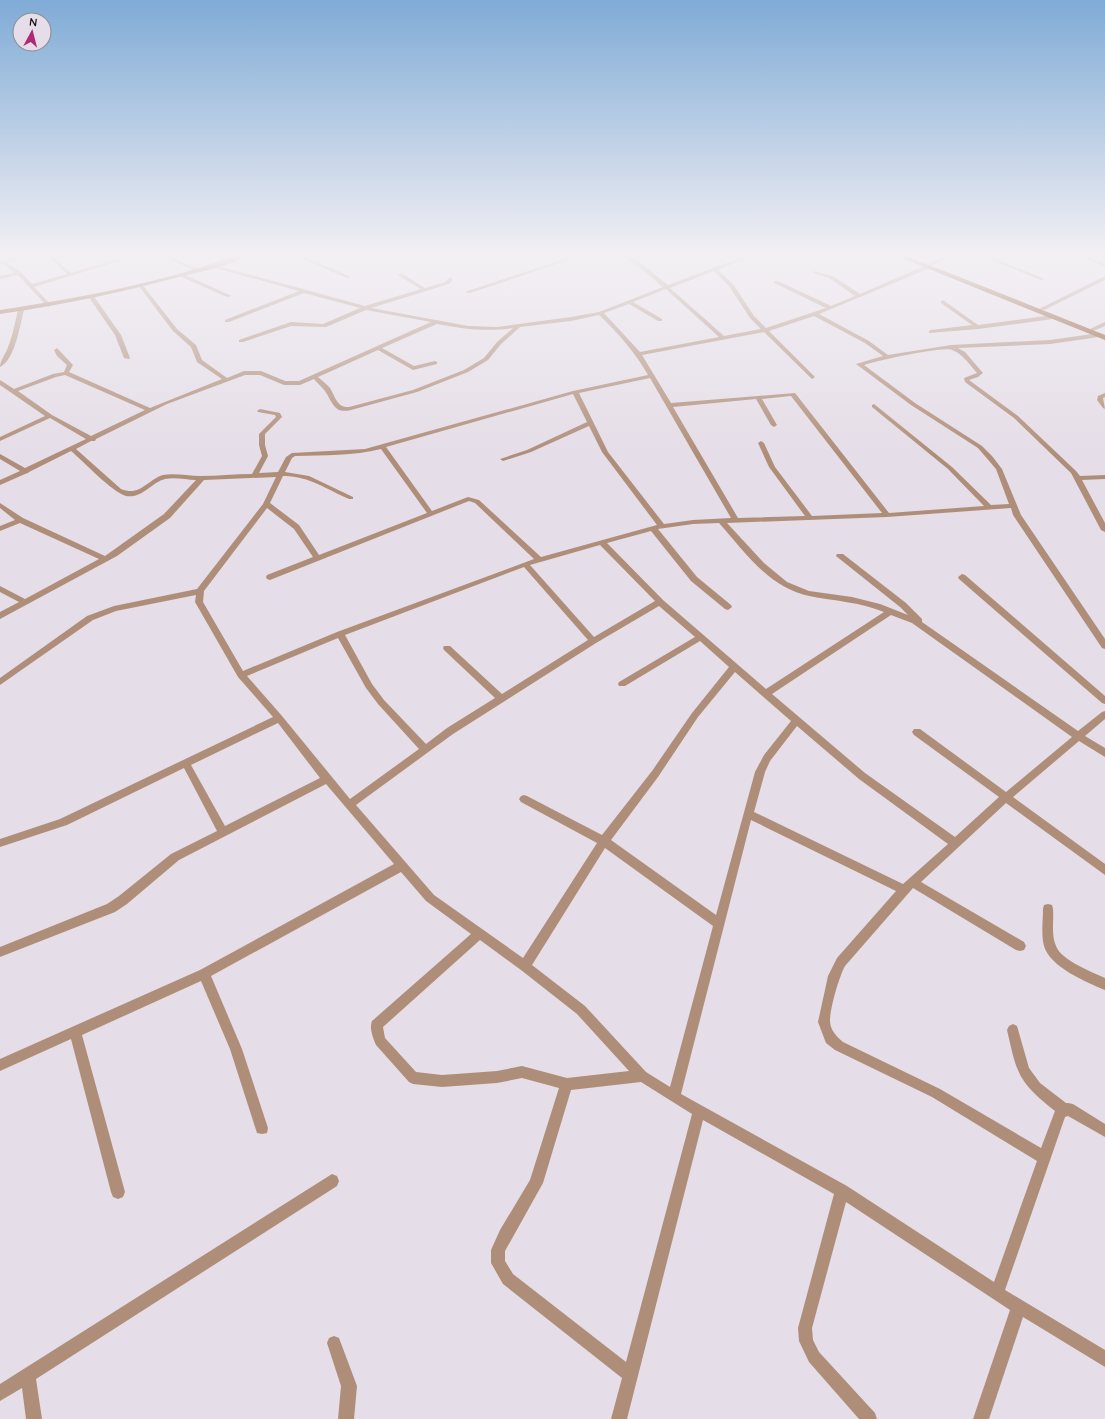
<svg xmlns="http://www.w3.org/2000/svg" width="1105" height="1419" viewBox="0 0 1105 1419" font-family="Quicksand,sans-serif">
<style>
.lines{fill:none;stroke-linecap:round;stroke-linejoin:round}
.street{fill:#af8e79;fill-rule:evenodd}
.secondary{fill:#956546;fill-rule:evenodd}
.primary{fill:#81481e;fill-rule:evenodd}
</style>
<rect width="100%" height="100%" fill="#e5dde7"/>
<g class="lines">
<!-- street -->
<g class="street">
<polygon points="24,255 33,255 7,263 21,272 32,284 67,274 46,255 51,255 71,273 130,255 139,255 34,287 51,305 48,307 18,275 0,279 0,276 15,273 3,264 0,264 0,259 4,261"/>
<polygon points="159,255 166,255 200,270 196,271"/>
<polygon points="219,255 224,255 229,262 229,263 225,263"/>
<polygon points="293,255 300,255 351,277 347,278"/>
<polygon points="436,255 444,255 434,258 434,257"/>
<polygon points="576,255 584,255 470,293 465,292"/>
<path d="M621,255C636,255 656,276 668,285L747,255H754L718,270L733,284L754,316L766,328L826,308L774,283V281H778L831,306L855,296L829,278L813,273V271L833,276L860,294L949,255H956L930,266V268L819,314L869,341L888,355L951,345L1050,340L1099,333L1102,335L1099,337L1050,344L958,348L965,352L983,373L978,377L969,380L1018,416L1076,471L1080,476L1105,475V479L1082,480L1105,523V532L1101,530L1071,473L1014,418L965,382L964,378L977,373C969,364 963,354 952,350C943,346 876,361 864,365L915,403L982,446L992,456L1002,469L1021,515L1105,639V649L1102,648L1013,515L1011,508L887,517L727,523L764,563L787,582L809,591L852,597L880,604L908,615L900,607L836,556L837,554H843L906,603L922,619V622L1078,731L1102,712L1105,711V719L1085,736L1105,748V757L1079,741L1013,797L1105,864V875L1006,803L921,882L1024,942L1026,946L1024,950L1020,951L1016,950L913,888L845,966C839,977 830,1008 830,1021C830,1030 837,1037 843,1042L940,1089L1041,1148L1055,1111C1018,1082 1017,1074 1007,1030L1009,1026L1013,1024L1017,1026L1029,1068L1040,1083L1066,1103H1068L1073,1104L1105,1124V1137L1068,1116L1065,1117L1005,1290L1105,1350V1367L1023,1317L989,1419H973L1010,1310L846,1202L812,1328L813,1340L819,1352L875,1413L877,1419H859L809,1362L799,1341L798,1328L834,1194L703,1120L627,1419H611L622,1378L503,1284L491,1263V1250L500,1230L530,1180L559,1088L522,1078L497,1083L442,1087L413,1084L409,1082L376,1045C373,1038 369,1028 372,1021L471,934L426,901L401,872L211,976L242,1049L268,1128L267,1133L262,1134L257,1133L230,1049L201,981L82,1035L125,1192L123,1197L118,1199L113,1197L111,1192L71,1039L0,1071V1059L200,970L394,864L326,784L179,860L127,904L115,912L0,957V947L107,904L119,896L171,854L217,831L184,768L67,825L0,847V839L60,819L273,717L238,677L195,602L196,595L116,611L93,620L0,685V678L87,616L114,606L197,589L263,504L276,477L204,480L170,518L117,556L0,619V612L19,602L0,592V586L25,599L99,559L20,523L0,531V526L15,520L0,508V503L23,518L105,556L164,514L196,480C187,480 175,477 165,479C152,482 142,499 126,496C113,493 83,461 71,451L29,472L28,473L25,474L0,485V480L20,471L0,459V454L25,468L86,439L50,418L0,441V437L45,416L0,385V380L14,389L53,374L64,372L67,365L57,356L54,350L57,348L73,365L69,372L150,408L222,379L197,362L191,347L173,331L138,285L141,283L177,329L196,345L202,360L227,378L244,371H261L285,381H299L431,322L366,310L326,327L291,326L243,342H239V340L291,322L323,324L360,308L304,293L229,322H225V320L299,291L212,267V265H214L365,306L421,289L399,276V274H403L425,288L445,282L450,277L452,278V281L449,284L371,308L468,326L497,327L571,317L599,312L663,287L640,268ZM714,271L729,286L750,318L761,329L724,336L670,288ZM666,289L719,337L640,352L604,313L629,304L658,321H662V319L633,302ZM599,315C618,333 635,352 648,375L573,391L365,449L292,453L286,457L278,472L259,473L268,456L265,445V434L282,417L280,413L260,409L257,411L258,412L275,415L276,417L259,434V445L262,456L252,474C235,474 217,476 200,476C189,476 174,473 163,475C147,480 140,497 121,489L76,449L91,441H95L96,439L167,404L245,375H260L284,385H300L314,379C317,383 322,387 325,391C333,403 334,414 351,410L417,392L468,372L488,360L501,344L520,327L571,321ZM814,316L865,343L883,356L856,364L911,405L978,448L996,469L1009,504L991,505L952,467L874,404L872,405V407L948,469L984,506L889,513L795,393L671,403L642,355L764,332L812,379L815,377L769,331ZM437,324C463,329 487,332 513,328L497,342L484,358L464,370L413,390L349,407C337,408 335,396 330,388C327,384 322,381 318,377L378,350L413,370L437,364V362L435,361L414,366L382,348ZM65,375L145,410L91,436L52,415L18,391L56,377ZM650,378L731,518L693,520L664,524L608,452L579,393ZM573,394L587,422L527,450L500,459L503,461L531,452L589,426L602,452L657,525L541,557L479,500L468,497L432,511L386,447ZM791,396L882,513L812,516L775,467L764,443L761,441L758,443L769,467L805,516L738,518L673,407L756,399L771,425L774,427L777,425L762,399ZM381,449L427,513L319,555L299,525L270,503L283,476C307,475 328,490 349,499H353V497L309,476L285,472L292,458L295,456C324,455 353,456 381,449ZM469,501L475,503L534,559L337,632L243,671L203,602L204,591L267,508L294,529L313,557L267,575L266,577L267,579L270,580ZM719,523C744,551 769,588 809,596C834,601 860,602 884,612L766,689L663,600L607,543L651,531L691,581L725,609L728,610L732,607L731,605L697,577L658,529L693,524ZM600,545L655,601L594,637L530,565ZM524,567L588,640L502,694L450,646H444L443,648L444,650L495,698L447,728L426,744L384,700L372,684L345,635ZM659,606L695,637L619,682L618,684L619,686H625L700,641L729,667L692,713L652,771L602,835L527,796L524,795L521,796L519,799L521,802L597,843L523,958L434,895L356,805L453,734L596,643ZM891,615L912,623L1072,737L1006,792L920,729H914L912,732L914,735L999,797L955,837L865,773L772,694ZM338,638L366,688L378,704L419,749L350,799L282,716L247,676ZM735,672L791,721L764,755L755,772L716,915L611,840L658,777L698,717ZM278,723L320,778L225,826L191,765ZM797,726L859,779L948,844L903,884L754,812L765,772L770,761ZM751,820L896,891L837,958L828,976L818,1022L826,1043L835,1050L932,1097L1037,1161L994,1282L847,1186L681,1094ZM605,848L713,926L670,1087L646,1072L585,1006L532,965ZM480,940L521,970L577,1014L629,1071L567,1078L522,1066L497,1071L442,1075L416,1072L385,1038L383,1027ZM641,1082L692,1114L626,1362L513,1274L505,1261V1251L543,1183L571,1090Z"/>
<polygon points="978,255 985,255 1045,279 1041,280"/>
<polygon points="1079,255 1086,255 1105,264 1105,267"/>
<polygon points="179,274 183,274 232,296 227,297 179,276"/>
<polygon points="1103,277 1105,277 1105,280 1044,310 1039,309"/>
<polygon points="89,295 93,295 121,335 130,358 129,359 124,358 115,335 88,296"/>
<polygon points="943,300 978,325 1053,315 1056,317 1053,319 978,329 929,333 929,331 931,330 972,325 941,303 941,301"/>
<path d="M21,308L24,310C20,325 15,360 0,367C0,360 6,354 8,347C13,335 15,322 18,310Z"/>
<polygon points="1105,322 1105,326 1093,331 1090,329"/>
<polygon points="1105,393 1105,397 1103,398 1105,409 1103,408 1097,400 1098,396"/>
<polygon points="962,574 965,575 1105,696 1105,704 1102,703 959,579 958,577"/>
<path d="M1048,904L1052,905L1053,909C1054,920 1051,935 1056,946C1061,960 1092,972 1105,978V990C1086,982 1050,967 1044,946C1041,934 1043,921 1043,909L1044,905Z"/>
<polygon points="332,1174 337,1176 339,1181 337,1186 36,1379 42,1419 26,1419 22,1388 0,1401 0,1384"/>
<polygon points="334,1336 339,1338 357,1386 354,1419 338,1419 341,1386 327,1343 329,1338"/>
</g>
<!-- secondary -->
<path class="secondary" d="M237,255H247C229,267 203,271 183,276C123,292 62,305 0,314V310C79,298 161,283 237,255Z"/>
<!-- primary -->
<polygon class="primary" points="894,255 904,255 1105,335 1105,340"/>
</g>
<!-- sky -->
<linearGradient id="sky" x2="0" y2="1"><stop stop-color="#7fabd6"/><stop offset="0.56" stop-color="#f3f0f4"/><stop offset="1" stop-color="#f3f0f4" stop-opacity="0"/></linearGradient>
<rect width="1105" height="454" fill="url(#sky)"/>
<!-- north arrow -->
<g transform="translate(32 32) rotate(7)"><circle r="19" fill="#e5dde7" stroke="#908a91"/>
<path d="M0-3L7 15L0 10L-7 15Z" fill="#af2a70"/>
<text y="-6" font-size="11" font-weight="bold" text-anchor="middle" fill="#100e11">N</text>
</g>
</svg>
